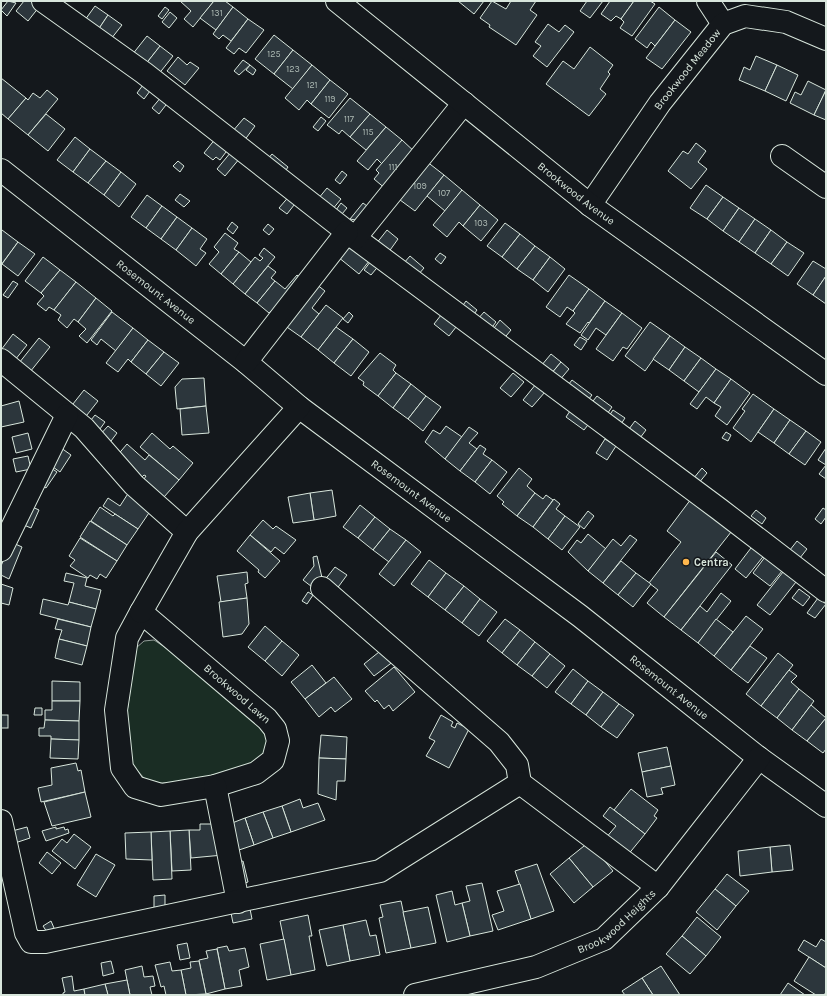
<svg xmlns="http://www.w3.org/2000/svg" width="827" height="996" viewBox="0 0 827 996" font-family="Karla,sans-serif">
<style>
.green{fill:#1a2d24;stroke:#939e99}
.building{fill:#2c363c;stroke:#d8e6dc}
.lines{fill:none;stroke-linecap:round;stroke-linejoin:round}
.minor-casing{stroke:#d8e6dc;stroke-width:24}
.major-casing{stroke:#d8e6dc;stroke-width:24}
.minor{stroke:#14181c;stroke-width:22}
.major{stroke:#14181c;stroke-width:22}
.poi-dot{fill:#ffb74d;stroke:#14181c;stroke-width:1.5}
.labels{text-anchor:middle;dominant-baseline:central;stroke-width:3;stroke-linejoin:round;paint-order:stroke}
.number-label{font-size:9px;fill:#adbab4}
.street-label{font-size:11px;fill:#d8e6dc;stroke:#14181c}
.poi-label{font-size:11px;font-weight:bold;fill:#d8e6dc;stroke:#14181c;text-anchor:start}
</style>
<rect width="100%" height="100%" fill="#14181c"/>
<!-- green -->
<polygon class="green" points="154,640 196,668 268,729 269,747 247,770 186,783 159,783 145,779 132,765 127,712 136,648 144,641"/>
<!-- building -->
<g class="building">
<polygon points="8,1 16,3 7,16 1,10"/>
<polygon points="24,1 31,1 39,7 28,21 16,11"/>
<polygon points="180,1 214,1 193,27 184,19 191,11"/>
<polygon points="214,1 225,1 233,7 216,30 200,18"/>
<polygon points="458,1 484,1 474,14"/>
<polygon points="492,1 506,9 511,1 536,1 530,10 537,15 516,45 489,27 490,25 480,18"/>
<polygon points="587,1 603,1 590,18 580,11"/>
<polygon points="610,1 634,1 621,19 616,16 611,21 601,14"/>
<polygon points="634,1 650,1 655,4 632,36 620,28 624,22 621,19"/>
<polygon points="95,6 108,15 98,30 85,20"/>
<polygon points="165,7 169,10 162,19 158,16"/>
<polygon points="233,7 248,19 231,41 223,35 219,39 213,34"/>
<polygon points="659,7 675,20 655,46 651,42 647,48 635,39"/>
<polygon points="170,12 177,18 169,28 162,22"/>
<polygon points="108,15 122,25 111,39 98,30"/>
<polygon points="248,19 264,30 246,53 239,48 234,54 226,48"/>
<polygon points="675,20 691,32 662,69 646,58"/>
<polygon points="548,24 559,32 565,25 574,32 547,67 533,56 541,46 535,42"/>
<polygon points="274,35 293,50 274,74 255,59"/>
<polygon points="147,36 160,46 145,65 132,55"/>
<polygon points="160,46 173,56 158,75 145,65"/>
<polygon points="590,47 613,65 608,72 610,74 600,89 606,94 589,116 546,84 563,61 574,69"/>
<polygon points="293,50 312,65 293,89 274,74"/>
<polygon points="756,56 777,65 765,91 739,80 744,67 750,70"/>
<polygon points="178,57 187,65 190,62 199,68 185,85 167,71"/>
<polygon points="243,60 250,65 239,75 234,71"/>
<polygon points="250,65 256,70 253,75 246,70"/>
<polygon points="312,65 330,80 311,104 307,100 299,110 285,98"/>
<polygon points="777,65 798,75 786,101 765,91"/>
<polygon points="1,78 26,98 8,119 1,113"/>
<polygon points="330,80 348,94 329,118 311,104"/>
<polygon points="146,81 153,87 144,99 137,93"/>
<polygon points="808,81 826,90 814,115 790,103 795,92 801,95"/>
<polygon points="47,90 58,99 28,135 8,119 26,98 28,100 33,93 40,98"/>
<polygon points="826,90 826,120 814,115"/>
<polygon points="162,96 169,101 159,114 152,108"/>
<polygon points="350,98 370,114 350,137 342,130 339,134 327,125"/>
<polygon points="46,114 65,129 48,151 28,135"/>
<polygon points="370,114 386,127 366,150 350,137"/>
<polygon points="321,117 326,121 318,131 313,127"/>
<polygon points="244,118 255,126 244,141 232,132"/>
<polygon points="386,127 402,140 382,164 377,159 368,170 357,161"/>
<polygon points="75,137 90,149 73,172 57,160"/>
<polygon points="216,138 229,148 220,160 216,157 213,160 204,153"/>
<polygon points="402,140 417,154 387,190 374,179 379,173 376,170"/>
<polygon points="696,143 706,151 698,162 707,169 691,189 668,171 683,151 688,154"/>
<polygon points="90,149 106,161 88,183 73,172"/>
<polygon points="231,152 240,158 225,176 217,169"/>
<polygon points="272,154 288,167 284,173 267,160"/>
<polygon points="106,161 121,172 104,195 88,183"/>
<polygon points="178,161 184,166 180,172 173,166"/>
<polygon points="426,161 444,175 415,211 396,197"/>
<polygon points="342,171 347,175 340,184 335,180"/>
<polygon points="121,172 136,184 119,207 104,195"/>
<polygon points="444,175 462,190 445,211 427,196"/>
<polygon points="706,185 723,197 707,219 690,208"/>
<polygon points="327,188 341,199 332,210 318,199"/>
<polygon points="462,190 480,205 463,226 459,222 447,237 433,225"/>
<polygon points="180,194 190,201 184,207 175,200"/>
<polygon points="291,194 298,200 287,214 279,208"/>
<polygon points="147,195 162,206 146,228 131,217"/>
<polygon points="723,197 739,208 723,231 707,219"/>
<polygon points="341,203 347,208 342,214 336,210"/>
<polygon points="363,203 371,209 361,221 350,219"/>
<polygon points="480,205 498,220 481,241 463,226"/>
<polygon points="162,206 177,217 161,239 146,228"/>
<polygon points="739,208 755,219 739,242 723,231"/>
<polygon points="177,217 192,228 176,250 161,239"/>
<polygon points="755,219 771,230 755,253 739,242"/>
<polygon points="232,222 238,227 233,234 227,229"/>
<polygon points="505,223 520,234 502,257 487,246"/>
<polygon points="268,224 274,229 269,235 263,230"/>
<polygon points="192,228 207,239 200,249 206,253 196,266 176,250"/>
<polygon points="2,230 18,242 1,265 1,231"/>
<polygon points="387,230 398,239 388,253 376,244"/>
<polygon points="771,230 787,242 771,264 755,253"/>
<polygon points="225,233 238,243 234,249 239,252 221,274 209,264 219,252 214,247"/>
<polygon points="520,234 535,246 517,269 502,257"/>
<polygon points="18,242 35,254 18,276 2,264"/>
<polygon points="787,242 804,253 788,276 771,264"/>
<polygon points="359,245 373,256 359,274 338,257 346,248"/>
<polygon points="535,246 550,257 533,280 517,269"/>
<polygon points="264,248 275,257 245,294 233,284 255,257 260,261 263,258 259,255"/>
<polygon points="239,252 251,262 233,284 221,274"/>
<polygon points="440,253 446,257 441,264 435,259"/>
<polygon points="410,256 424,268 418,275 403,264"/>
<polygon points="43,257 60,270 41,293 25,281"/>
<polygon points="374,257 381,263 371,275 364,270"/>
<polygon points="550,257 565,269 548,292 533,280"/>
<polygon points="813,261 826,269 826,276 813,295 797,284"/>
<polygon points="268,266 276,272 271,278 275,281 257,303 245,294"/>
<polygon points="60,270 76,282 54,310 49,307 46,311 37,304 44,296 41,293"/>
<polygon points="297,275 303,280 276,314 272,310 269,313 257,303 275,281 285,289"/>
<polygon points="569,275 589,289 573,311 567,307 560,317 546,307"/>
<polygon points="826,276 826,304 813,295"/>
<polygon points="13,281 18,284 8,298 3,295"/>
<polygon points="76,282 96,298 78,322 74,319 67,328 58,320 61,315 54,310"/>
<polygon points="316,284 325,291 312,308 319,314 301,337 284,325"/>
<polygon points="589,289 605,301 589,323 588,322 580,333 566,324 575,313 573,311"/>
<polygon points="96,298 112,311 87,343 79,336 86,329 78,322"/>
<polygon points="466,301 477,310 472,317 461,308"/>
<polygon points="605,301 622,313 606,335 596,328 588,340 581,335"/>
<polygon points="326,305 343,318 318,350 301,337"/>
<polygon points="445,310 460,322 449,336 434,324"/>
<polygon points="112,312 133,328 116,351 101,339 97,345 91,340"/>
<polygon points="349,312 353,316 348,323 343,319"/>
<polygon points="484,312 496,322 490,330 477,320"/>
<polygon points="622,313 642,328 627,349 623,347 613,361 596,349"/>
<polygon points="500,320 511,330 502,341 491,332"/>
<polygon points="650,322 670,336 645,371 625,356"/>
<polygon points="336,327 353,339 334,363 318,350"/>
<polygon points="133,328 148,340 131,362 128,359 118,372 106,363"/>
<polygon points="13,334 27,345 15,360 1,350"/>
<polygon points="670,336 685,347 669,370 653,359"/>
<polygon points="580,337 587,341 581,350 574,345"/>
<polygon points="39,338 50,347 30,372 19,363"/>
<polygon points="353,339 369,352 351,376 334,363"/>
<polygon points="148,340 164,352 146,374 131,362"/>
<polygon points="685,347 701,358 684,381 669,370"/>
<polygon points="164,352 179,363 161,386 146,374"/>
<polygon points="380,353 396,365 393,370 396,373 378,396 363,385 364,382 358,378"/>
<polygon points="551,354 561,362 551,374 541,366"/>
<polygon points="701,358 716,369 699,392 684,381"/>
<polygon points="561,362 569,369 559,381 551,374"/>
<polygon points="716,369 731,379 714,403 706,397 697,409 690,404"/>
<polygon points="396,373 411,384 393,408 378,396"/>
<polygon points="513,373 524,382 511,397 500,388"/>
<polygon points="204,378 206,406 177,409 175,387 182,379"/>
<polygon points="731,379 750,393 727,425 715,416 721,407 714,403"/>
<polygon points="572,380 592,395 585,404 565,389"/>
<polygon points="411,384 426,396 408,419 393,408"/>
<polygon points="536,384 545,392 532,407 523,400"/>
<polygon points="84,390 98,401 83,420 69,409"/>
<polygon points="753,394 774,409 751,442 733,428 745,411 742,409"/>
<polygon points="426,396 441,407 423,431 408,419"/>
<polygon points="597,396 612,407 605,417 589,406"/>
<polygon points="19,401 24,422 1,427 1,406"/>
<polygon points="206,406 209,433 182,435 180,409"/>
<polygon points="572,408 591,421 584,430 566,417"/>
<polygon points="774,409 790,420 774,443 758,432"/>
<polygon points="613,410 625,418 619,427 607,419"/>
<polygon points="95,415 105,422 97,433 87,425"/>
<polygon points="790,420 806,431 789,454 774,443"/>
<polygon points="635,421 646,430 637,442 626,433"/>
<polygon points="108,426 117,433 108,445 98,437"/>
<polygon points="446,426 462,437 445,459 425,442 433,430 440,434"/>
<polygon points="469,427 478,433 469,443 477,449 460,471 445,459"/>
<polygon points="806,431 821,442 805,465 789,454"/>
<polygon points="726,432 731,435 728,441 722,438"/>
<polygon points="28,433 32,449 16,453 12,437"/>
<polygon points="152,433 170,449 173,446 193,463 179,480 140,447"/>
<polygon points="605,439 616,446 607,460 596,453"/>
<polygon points="127,444 145,460 149,455 179,480 164,497 144,479 146,476 144,475 141,478 116,457"/>
<polygon points="57,445 71,455 60,472 46,462"/>
<polygon points="480,445 486,449 483,454 492,460 475,482 460,471"/>
<polygon points="826,448 826,479 819,474 826,465 818,460"/>
<polygon points="28,456 31,469 16,472 13,459"/>
<polygon points="492,460 507,472 490,494 475,482"/>
<polygon points="48,466 57,472 46,488 38,483"/>
<polygon points="519,468 532,479 527,486 535,493 517,516 502,504 504,502 497,496"/>
<polygon points="702,468 707,473 698,484 693,479"/>
<polygon points="332,490 336,516 314,520 310,493"/>
<polygon points="129,492 153,507 138,529 103,506 108,498 120,506"/>
<polygon points="310,493 314,520 293,523 288,497"/>
<polygon points="535,493 543,499 546,495 553,500 533,527 517,516"/>
<polygon points="694,495 735,527 664,617 647,603 658,590 649,583 681,542 667,531"/>
<polygon points="554,499 560,504 556,509 565,516 548,539 533,527"/>
<polygon points="28,505 39,510 31,528 19,523"/>
<polygon points="360,505 375,517 358,538 343,527"/>
<polygon points="100,507 113,516 115,514 138,529 127,545 91,521"/>
<polygon points="823,508 826,510 826,517 821,524 815,519"/>
<polygon points="756,510 766,518 762,524 751,516"/>
<polygon points="588,511 594,516 584,529 578,524"/>
<polygon points="565,516 580,527 562,550 548,539"/>
<polygon points="375,517 390,529 373,550 358,538"/>
<polygon points="263,520 273,529 276,526 296,540 284,554 275,547 271,552 250,535"/>
<polygon points="90,521 127,545 117,561 80,537"/>
<polygon points="390,529 406,540 389,562 373,550"/>
<polygon points="588,534 606,549 588,571 568,552 577,540 581,543"/>
<polygon points="250,535 280,561 265,578 258,572 259,570 237,551"/>
<polygon points="630,535 637,540 603,583 588,571 613,539 621,546"/>
<polygon points="80,538 117,561 106,578 100,574 97,579 90,575 88,578 70,566 75,560 69,556"/>
<polygon points="406,540 421,552 394,586 379,574"/>
<polygon points="797,541 807,549 796,563 786,555"/>
<polygon points="11,542 22,547 9,579 1,575 1,566"/>
<polygon points="754,544 766,553 746,578 735,569"/>
<polygon points="716,552 732,565 681,630 664,617"/>
<polygon points="317,556 323,582 316,590 303,580 314,566 313,557"/>
<polygon points="765,557 782,571 770,586 753,573"/>
<polygon points="429,560 446,573 428,597 411,584"/>
<polygon points="621,561 636,573 618,595 603,583"/>
<polygon points="335,567 347,575 336,590 324,581"/>
<polygon points="247,572 248,583 245,584 247,598 221,602 217,576"/>
<polygon points="783,572 796,582 770,615 757,605"/>
<polygon points="66,573 87,578 85,586 101,590 96,609 69,602 74,583 64,581"/>
<polygon points="446,573 464,586 445,610 428,597"/>
<polygon points="636,573 651,584 633,607 618,595"/>
<polygon points="1,584 13,588 9,605 1,603"/>
<polygon points="464,586 480,599 462,623 445,610"/>
<polygon points="799,589 810,597 803,606 792,598"/>
<polygon points="308,592 313,595 307,604 302,601"/>
<polygon points="721,593 731,601 698,643 681,630 700,606 707,612"/>
<polygon points="247,598 249,624 242,634 223,637 219,602"/>
<polygon points="818,598 826,604 815,618 807,613"/>
<polygon points="43,599 68,605 69,602 96,609 91,627 40,614"/>
<polygon points="480,599 497,612 479,636 462,623"/>
<polygon points="746,616 763,629 731,670 714,656"/>
<polygon points="58,619 91,627 87,646 59,639 62,630 55,629"/>
<polygon points="505,619 520,630 502,653 487,641"/>
<polygon points="716,619 733,632 714,656 698,643"/>
<polygon points="265,626 282,641 265,661 248,647"/>
<polygon points="520,630 535,642 517,665 502,653"/>
<polygon points="59,639 87,646 82,665 55,658"/>
<polygon points="282,641 299,655 282,676 265,661"/>
<polygon points="535,642 550,654 532,676 517,665"/>
<polygon points="750,646 767,658 748,683 731,670"/>
<polygon points="384,648 394,661 374,676 364,664"/>
<polygon points="778,653 793,665 761,706 746,694"/>
<polygon points="550,654 565,666 547,688 532,676"/>
<polygon points="312,665 326,683 305,699 291,682"/>
<polygon points="394,667 415,692 393,711 389,705 384,709 377,700 375,702 365,691"/>
<polygon points="573,669 588,681 571,704 555,692"/>
<polygon points="789,670 797,676 791,682 799,689 777,718 761,706"/>
<polygon points="334,677 352,699 335,712 331,707 319,717 305,699"/>
<polygon points="52,681 80,682 80,701 52,701"/>
<polygon points="588,681 603,692 586,715 571,704"/>
<polygon points="799,689 814,701 792,730 777,718"/>
<polygon points="603,692 619,704 601,727 586,715"/>
<polygon points="52,701 80,701 79,721 45,720 45,710 52,710"/>
<polygon points="619,704 634,715 617,738 601,727"/>
<polygon points="811,705 826,718 807,741 792,730"/>
<polygon points="35,708 42,708 42,715 34,715"/>
<rect x="1" y="715" width="7" height="13"/>
<polygon points="441,715 453,722 451,726 455,728 457,723 469,729 449,768 426,756 435,741 429,738"/>
<polygon points="826,718 826,749 823,753 807,741"/>
<polygon points="45,720 79,721 79,740 51,739 51,736 39,736 39,728 44,728"/>
<polygon points="321,735 347,737 346,759 319,758"/>
<polygon points="51,739 79,740 78,759 50,758"/>
<polygon points="667,747 671,766 642,772 638,753"/>
<polygon points="319,758 346,759 345,781 337,781 336,800 318,794"/>
<polygon points="76,763 78,771 81,770 85,792 41,802 38,788 52,785 51,768"/>
<polygon points="671,766 675,785 661,788 663,794 647,797 642,772"/>
<polygon points="631,789 658,810 654,816 657,818 645,834 614,810"/>
<polygon points="85,792 91,817 52,826 44,802"/>
<polygon points="300,799 303,808 318,803 325,820 291,832 282,806"/>
<polygon points="282,806 291,832 273,838 263,812"/>
<polygon points="610,807 645,834 627,856 605,839 616,826 603,816"/>
<polygon points="263,812 273,838 254,845 245,818"/>
<polygon points="245,818 254,845 236,851 227,825"/>
<polygon points="200,824 215,824 223,855 191,858 189,830 200,830"/>
<polygon points="27,827 30,838 15,843 12,831"/>
<polygon points="56,827 56,829 64,827 65,830 68,829 69,833 46,841 42,831"/>
<polygon points="189,830 191,870 172,871 170,831"/>
<polygon points="170,831 172,879 153,880 151,832"/>
<polygon points="151,832 152,860 126,859 125,833"/>
<polygon points="74,834 91,847 75,869 52,851 62,839 67,843"/>
<polygon points="589,842 613,871 593,887 569,858"/>
<polygon points="790,845 793,870 772,872 770,847"/>
<polygon points="770,847 772,872 740,876 738,851"/>
<polygon points="47,852 61,863 52,874 39,863"/>
<polygon points="96,854 115,865 96,897 77,885"/>
<polygon points="569,858 593,887 574,903 550,874"/>
<polygon points="243,861 248,882 238,885 233,864"/>
<polygon points="537,864 554,911 531,919 515,871"/>
<polygon points="727,874 749,891 736,906 715,889"/>
<polygon points="482,883 493,931 470,936 462,903 470,901 466,886"/>
<polygon points="520,884 531,919 498,930 492,915 504,911 497,891"/>
<polygon points="715,889 736,906 717,930 696,912"/>
<polygon points="452,891 455,905 462,903 470,936 447,942 436,895"/>
<polygon points="165,895 165,908 154,908 154,896"/>
<polygon points="401,901 411,948 386,953 379,918 383,917 380,905"/>
<polygon points="249,904 252,919 233,923 230,908"/>
<polygon points="428,907 436,943 411,948 403,912"/>
<polygon points="308,915 312,936 309,936 315,970 291,975 280,921"/>
<polygon points="697,917 721,937 706,956 682,936"/>
<polygon points="366,920 370,936 376,935 380,955 350,961 343,925"/>
<polygon points="51,921 54,928 47,932 43,926"/>
<polygon points="343,925 350,961 327,966 319,930"/>
<polygon points="682,936 706,956 690,974 666,954"/>
<polygon points="284,939 291,975 267,980 260,944"/>
<polygon points="821,939 826,942 826,968 798,950 804,940 816,947"/>
<polygon points="187,943 190,958 180,960 177,945"/>
<polygon points="227,946 229,951 245,948 249,967 239,970 242,986 225,989 217,948"/>
<polygon points="217,949 225,989 206,994 199,960 208,958 206,951"/>
<polygon points="809,957 826,968 826,992 824,995 816,995 794,981"/>
<polygon points="111,961 114,973 103,976 101,963"/>
<polygon points="199,961 206,994 186,995 181,970 191,968 190,962"/>
<polygon points="170,962 172,971 181,970 186,995 166,995 164,986 161,987 155,965"/>
<polygon points="142,966 144,977 153,976 155,986 150,987 152,995 130,995 125,970"/>
<polygon points="661,966 680,995 653,995 642,978"/>
<polygon points="72,976 74,991 84,989 85,995 63,995 63,993 65,992 62,978"/>
<polygon points="642,978 653,995 625,995 622,991"/>
<polygon points="127,980 130,995 108,995 105,984"/>
<polygon points="788,983 805,995 780,995"/>
<polygon points="105,984 108,995 85,995 84,989"/>
</g>
<g class="lines">
<defs>
<g id="minor">
<polyline points="43,1 144,73 355,238 719,509 826,591"/>
<polyline points="708,1 723,24"/>
<polyline points="782,156 826,187"/>
<path id="s1" d="M1,170L246,362L299,407L580,616L759,758L826,806"/>
<path id="s2" d="M590,205L660,103L723,24L745,16L786,22L826,39"/>
<polyline points="355,238 464,103"/>
<polyline points="1,360 84,428 134,485 187,532"/>
<polyline points="246,362 347,232"/>
<polyline points="1,550 67,415"/>
<polyline points="322,588 499,742 517,765 520,783 658,887"/>
<polygon points="141,612 267,719 275,729 278,741 273,760 256,773 215,786 161,795 135,787 122,768 116,710 127,638"/>
<polyline points="141,612 187,532 299,407"/>
<polyline points="215,786 238,902"/>
<polyline points="1,821 26,933 31,942 45,942 380,871 520,783"/>
<path id="s3" d="M415,995L536,967L604,939L658,887L759,758"/>
</g>
<g id="major">
<path id="s4" d="M337,1L590,205L826,374"/>
</g>
</defs>
<!-- minor casing -->
<use href="#minor" class="minor-casing"/>
<!-- major casing -->
<use href="#major" class="major-casing"/>
<!-- minor -->
<use href="#minor" class="minor"/>
<!-- major -->
<use href="#major" class="major"/>
</g>
<!-- markers -->
<circle class="poi-dot" cx="686" cy="562" r="4"/>
<g class="labels">
<!-- number labels -->
<g class="number-label">
<text x="217" y="13">131</text>
<text x="274" y="54">125</text>
<text x="293" y="69">123</text>
<text x="312" y="85">121</text>
<text x="330" y="99">119</text>
<text x="349" y="119">117</text>
<text x="368" y="132">115</text>
<text x="393" y="167">111</text>
<text x="420" y="186">109</text>
<text x="444" y="193">107</text>
<text x="481" y="223">103</text>
</g>
<!-- street labels -->
<g class="street-label">
<text stroke="none"><textPath href="#s2" startOffset="167">Brookwood Meadow</textPath></text>
<text stroke="none"><textPath href="#s4" startOffset="307">Brookwood Avenue</textPath></text>
<text stroke="none"><textPath href="#s1" startOffset="197">Rosemount Avenue</textPath></text>
<text stroke="none"><textPath href="#s1" startOffset="521">Rosemount Avenue</textPath></text>
<text stroke="none"><textPath href="#s1" startOffset="845">Rosemount Avenue</textPath></text>
<text transform="translate(237 694) rotate(41)">Brookwood Lawn</text>
<text stroke="none"><textPath href="#s3" startOffset="218">Brookwood Heights</textPath></text>
</g>
<!-- poi labels -->
<g class="poi-label">
<text x="694" y="562">Centra</text>
</g>
</g>
<!-- border -->
<rect width="827" height="996" fill="none" stroke="#d8e6dc" stroke-width="4"/>
</svg>
